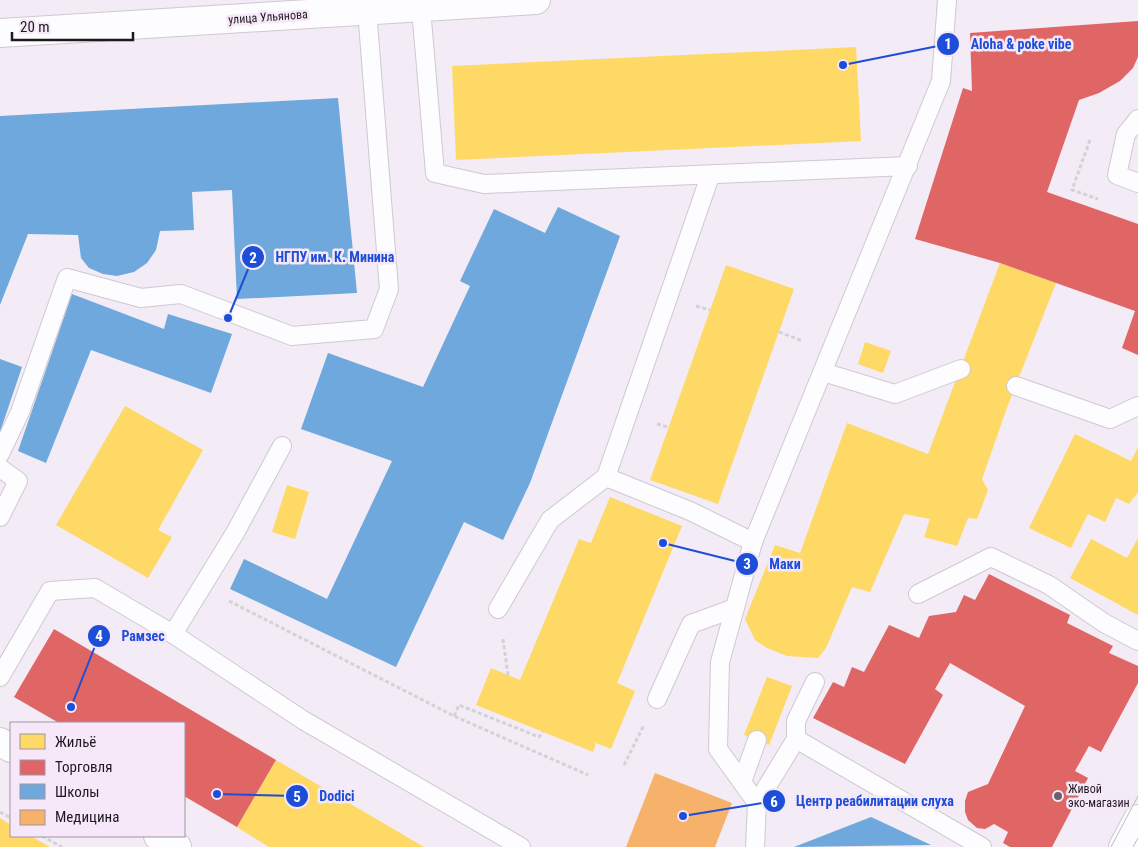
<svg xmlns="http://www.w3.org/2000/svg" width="1138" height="847" viewBox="0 0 1138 847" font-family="'Roboto Condensed',sans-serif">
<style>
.homes{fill:#ffd966}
.shops{fill:#e06666}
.schools{fill:#6fa8dc}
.health{fill:#f6b26b}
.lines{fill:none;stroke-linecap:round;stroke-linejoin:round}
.service-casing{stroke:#cfc9d0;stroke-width:20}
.tertiary-casing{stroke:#cfc9d0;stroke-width:30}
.secondary-casing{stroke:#cfc9d0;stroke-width:30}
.path{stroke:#d4d2d5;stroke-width:3;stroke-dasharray:4 2.5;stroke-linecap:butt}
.service{stroke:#fdfcfe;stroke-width:18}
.tertiary{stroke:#fdfcfe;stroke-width:28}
.secondary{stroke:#fdfcfe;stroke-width:28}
.tram{stroke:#bdbbbe;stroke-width:1}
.poi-dot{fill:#69626a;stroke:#f6e7f9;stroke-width:2}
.labels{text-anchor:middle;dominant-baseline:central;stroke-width:5;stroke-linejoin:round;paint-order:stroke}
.street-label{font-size:12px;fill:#1e191f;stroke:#f6e7f9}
.poi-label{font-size:12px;fill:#1e191f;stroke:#f6e7f9;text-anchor:start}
.leader{fill:none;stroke:#1d4ed8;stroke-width:2}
.callout-dot{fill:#1d4ed8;stroke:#f6e7f9;stroke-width:2}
.mark-label{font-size:15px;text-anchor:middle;font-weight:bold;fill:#fff}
.callout-label{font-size:14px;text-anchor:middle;font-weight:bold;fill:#1d4ed8;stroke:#f6e7f9;stroke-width:5;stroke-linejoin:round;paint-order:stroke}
</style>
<rect width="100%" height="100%" fill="#f3ebf5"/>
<!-- homes -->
<g class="homes">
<polygon points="856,47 861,141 456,160 452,66"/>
<polygon points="1000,263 1056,283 1008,405 982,479 988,490 977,519 968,518 957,546 924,537 930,519 904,514 870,592 852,587 826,648 818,658 787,656 767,648 755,640 745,619 775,545 800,553 847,423 928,454"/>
<polygon points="726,265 794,289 718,504 650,480"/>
<polygon points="865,342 891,351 883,373 858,364"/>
<polygon points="125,406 203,450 158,530 172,537 148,578 56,525"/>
<polygon points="1075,434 1131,461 1138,447 1138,492 1129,504 1116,498 1105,522 1088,514 1071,548 1029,528"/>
<polygon points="287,485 309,492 295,539 272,532"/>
<polygon points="610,497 682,526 617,683 635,691 611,749 596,743 593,752 476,705 491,668 520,680 579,539 591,543"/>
<polygon points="1138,538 1138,615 1070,578 1091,539 1127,558"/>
<polygon points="767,677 792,686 769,745 744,735"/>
<polygon points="276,760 424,847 269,847 237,827"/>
<polygon points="0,818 11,825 11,836 31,836 50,847 0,847"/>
</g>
<!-- shops -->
<g class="shops">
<polygon points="1138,21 1138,57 1133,68 1120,81 1099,93 1079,100 1047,192 1138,224 1138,355 1122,348 1135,311 1000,263 915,239 963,88 972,91 970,33"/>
<polygon points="989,574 1070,615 1067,623 1113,646 1109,653 1138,666 1138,683 1101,752 1089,746 1075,771 1088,778 1052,847 1010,847 1003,843 1008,832 994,824 985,829 977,828 968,820 965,812 965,801 968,792 988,784 1025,706 950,663 935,689 943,695 905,764 813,718 833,682 844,687 852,667 864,672 889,625 919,638 929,616 956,612 964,595 975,600"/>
<polygon points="54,629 276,760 237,827 184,796 184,723 59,723 14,697"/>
</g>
<!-- schools -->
<g class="schools">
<polygon points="338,98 357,293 237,299 232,190 192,192 194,230 160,231 156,250 147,263 134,272 117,276 103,274 89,268 81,258 78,235 28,234 0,305 0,116"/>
<polygon points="558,207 620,236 530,483 503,540 464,522 396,667 230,589 244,559 327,599 392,461 301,429 328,353 423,387 470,286 460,281 494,209 545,233"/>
<polygon points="72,294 164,329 168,314 232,334 211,393 91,350 46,463 18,451"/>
<polygon points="0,359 22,367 0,432"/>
<polygon points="871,817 931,845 794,847"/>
</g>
<!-- health -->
<polygon class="health" points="655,773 732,803 715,847 626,847"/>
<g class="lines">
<defs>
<g id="service">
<polyline points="421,8 435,173 484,184 908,166"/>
<polyline points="1138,119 1126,134 1117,175 1138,183"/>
<polyline points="823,372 895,394 961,369"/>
<polyline points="1016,386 1110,419 1138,406"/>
<polyline points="0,454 20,412 67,278 141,298 181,294 292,336 374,329 389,289 367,10"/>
<polyline points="0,468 18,481 0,517"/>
<polyline points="606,477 710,176"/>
<polyline points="918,594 991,557 1049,585 1104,623 1138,641"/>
<polyline points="498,609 550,520 606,477 690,511 753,542"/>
<polyline points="173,634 235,533 282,446"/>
<polyline points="0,677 50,591 95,588 173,634 303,720 521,847"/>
<polyline points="815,682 796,721 796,739 982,847"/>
<polyline points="657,699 691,624 735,608"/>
<polyline points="742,782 757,740"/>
<polyline points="757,803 796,739"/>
<polyline points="755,847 757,803 718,749 720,662 753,542 941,81 947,0"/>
</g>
<g id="tertiary">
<polyline points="0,33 536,0"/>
<polyline points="1123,847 1138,819"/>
</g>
<g id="secondary">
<polyline points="0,742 11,748"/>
<polyline points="158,836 177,847"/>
</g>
</defs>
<!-- service casing -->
<use href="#service" class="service-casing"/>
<!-- tertiary casing -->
<use href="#tertiary" class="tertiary-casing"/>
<!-- secondary casing -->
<use href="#secondary" class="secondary-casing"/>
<!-- path -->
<g class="path">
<polyline points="1090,140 1072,190 1098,199"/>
<polyline points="696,306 710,310"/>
<polyline points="779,332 803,341"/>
<polyline points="657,424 668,427"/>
<polyline points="229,601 454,716 588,775"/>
<polyline points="503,639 508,675"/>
<polyline points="454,716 459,705 539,737 543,731"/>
<polyline points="624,765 644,725"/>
<polyline points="0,812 11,818"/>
<polyline points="42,836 62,847"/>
</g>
<!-- service -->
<use href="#service" class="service"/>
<!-- tertiary -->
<use href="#tertiary" class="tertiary"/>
<!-- secondary -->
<use href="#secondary" class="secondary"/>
<!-- tram -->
<g class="tram">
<polyline points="1111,847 1138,796"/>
<polyline points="1133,847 1138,838"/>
</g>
</g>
<!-- markers -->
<circle class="poi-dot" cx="1058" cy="796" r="5"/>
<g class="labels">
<!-- street labels -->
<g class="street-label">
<text transform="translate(268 17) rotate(-4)">улица Ульянова</text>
</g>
<!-- poi labels -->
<g class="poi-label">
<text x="1068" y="789">Живой<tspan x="1068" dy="14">эко-магазин</tspan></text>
</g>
</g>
<!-- callouts -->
<path class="leader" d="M843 65L948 44M228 318L253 257M663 543L747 564M71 707L99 636M217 794L297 796M683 816L774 801"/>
<g class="callout-dot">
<circle cx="843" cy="65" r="5"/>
<circle cx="228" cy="318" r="5"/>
<circle cx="663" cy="543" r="5"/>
<circle cx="71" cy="707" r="5"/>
<circle cx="217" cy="794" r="5"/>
<circle cx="683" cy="816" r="5"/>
<circle cx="948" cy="44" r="12"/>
<circle cx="253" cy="257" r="12"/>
<circle cx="747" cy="564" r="12"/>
<circle cx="99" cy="636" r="12"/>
<circle cx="297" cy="796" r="12"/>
<circle cx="774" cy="801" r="12"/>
</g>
<g class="mark-label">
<text x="948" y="49">1</text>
<text x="253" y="263">2</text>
<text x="747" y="569">3</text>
<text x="99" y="641">4</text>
<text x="297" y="802">5</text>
<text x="774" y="807">6</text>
</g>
<g class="callout-label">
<text x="1021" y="49">Aloha &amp; poke vibe</text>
<text x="335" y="262">НГПУ им. К. Минина</text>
<text x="785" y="569">Маки</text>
<text x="143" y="641">Рамзес</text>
<text x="337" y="801">Dodici</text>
<text x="875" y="806">Центр реабилитации слуха</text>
</g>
<!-- legend -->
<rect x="10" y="722" width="175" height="115" fill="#f6e7f9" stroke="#a095a2"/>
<rect x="20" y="734" width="25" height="15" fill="#ffd966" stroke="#a095a2"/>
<text x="55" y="747" font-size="15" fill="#1e191f">Жильё</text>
<rect x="20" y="760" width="25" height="15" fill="#e06666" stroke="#a095a2"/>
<text x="55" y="772" font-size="15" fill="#1e191f">Торговля</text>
<rect x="20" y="784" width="25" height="15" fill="#6fa8dc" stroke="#a095a2"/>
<text x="55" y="797" font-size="15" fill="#1e191f">Школы</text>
<rect x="20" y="810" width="25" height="15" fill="#f6b26b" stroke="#a095a2"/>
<text x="55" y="822" font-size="15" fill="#1e191f">Медицина</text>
<!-- scale -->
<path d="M12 32v8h121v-8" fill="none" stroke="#1e191f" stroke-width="2.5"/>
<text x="20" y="32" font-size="15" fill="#1e191f" stroke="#f6e7f9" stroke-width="4" paint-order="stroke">20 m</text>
</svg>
